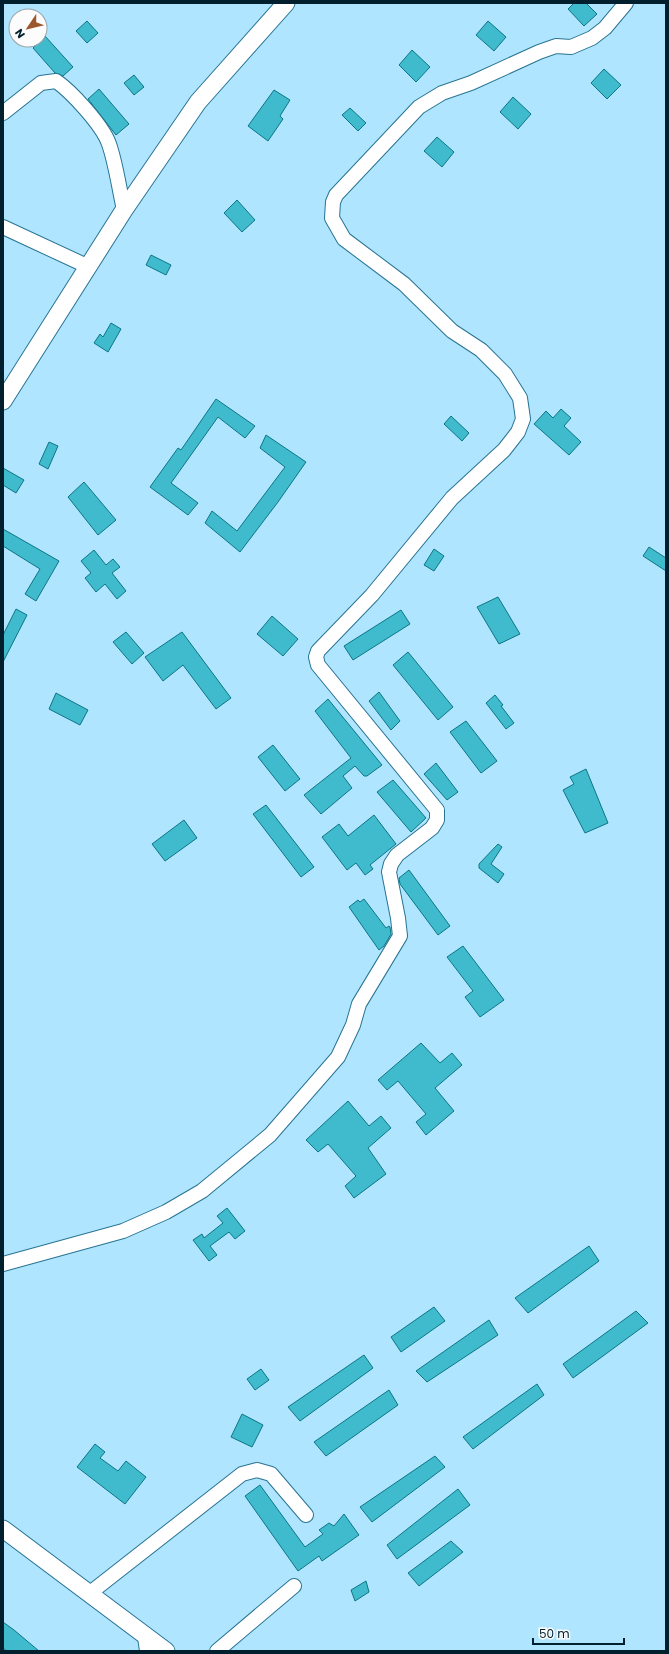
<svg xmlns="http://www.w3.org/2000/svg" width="669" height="1654" viewBox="0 0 669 1654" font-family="Poppins,sans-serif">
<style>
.building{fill:#40bbcd;stroke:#0c7684}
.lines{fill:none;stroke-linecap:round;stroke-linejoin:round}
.minor-casing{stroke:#287493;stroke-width:16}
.tertiary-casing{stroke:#287493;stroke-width:19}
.minor{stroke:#fff;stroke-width:14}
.tertiary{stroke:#fff;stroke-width:17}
</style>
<rect width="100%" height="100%" fill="#afe5ff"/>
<!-- building -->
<g class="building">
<polygon points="574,3 586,3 597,14 584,26 568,9"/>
<polygon points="87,21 98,33 87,43 76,31"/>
<polygon points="488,21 506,37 494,51 476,35"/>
<polygon points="45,36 73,67 63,76 55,73 33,48"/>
<polygon points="412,50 430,67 416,82 399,65"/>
<polygon points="604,69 621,85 607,99 591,83"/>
<polygon points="134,75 144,87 134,95 124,83"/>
<polygon points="99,89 129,124 116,135 88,99"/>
<polygon points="274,90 290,100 280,116 283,119 268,141 248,126"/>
<polygon points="513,97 531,114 518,129 500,112"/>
<polygon points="350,108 366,123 358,131 342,115"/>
<polygon points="437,137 454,152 442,167 424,151"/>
<polygon points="237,200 255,220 242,232 224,213"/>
<polygon points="151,255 171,265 166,275 146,265"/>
<polygon points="111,323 121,329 108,352 94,343 100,334 103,337"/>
<polygon points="216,399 255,426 245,438 218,417 171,483 198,503 188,515 150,487 178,448 181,450"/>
<polygon points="561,409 571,418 564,426 581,442 569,455 534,424 546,411 553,418"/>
<polygon points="451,416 469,433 462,441 444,424"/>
<polygon points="266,435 306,462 278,502 240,552 205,523 212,511 237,531 285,467 260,448"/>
<polygon points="49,442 58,446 48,469 39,464"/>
<polygon points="3,468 24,480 16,493 3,485"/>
<polygon points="84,482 116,520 98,535 68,497"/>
<polygon points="3,529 59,561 36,601 25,594 40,569 3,546"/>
<polygon points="649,547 666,558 666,571 643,556"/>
<polygon points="434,549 444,556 434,571 424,565"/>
<polygon points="94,550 106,565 113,559 120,567 112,573 126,591 117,599 105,584 96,592 85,578 91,573 81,561"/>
<polygon points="498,597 520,634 499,644 477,607"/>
<polygon points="16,609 27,615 3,662 3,635"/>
<polygon points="401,610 410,624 353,660 344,646"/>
<polygon points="272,616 298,639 283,656 257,634"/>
<polygon points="126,632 144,653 132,664 113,642"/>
<polygon points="182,632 231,698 216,709 183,665 163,681 145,657"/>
<polygon points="408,652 453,707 438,720 393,665"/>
<polygon points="379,692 400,721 391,730 369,701"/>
<polygon points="56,693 88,710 80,725 49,709"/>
<polygon points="495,695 503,705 501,706 514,723 506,729 486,703"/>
<polygon points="328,699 382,765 367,776 364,776 355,766 343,776 352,788 321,814 304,795 351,758 315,711"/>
<polygon points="466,721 497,761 481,773 450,732"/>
<polygon points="273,745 300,779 285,791 258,757"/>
<polygon points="436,763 458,792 447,800 424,774"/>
<polygon points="586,769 608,823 585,833 563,790 574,784 570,777"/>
<polygon points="393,780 426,818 411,832 377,792"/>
<polygon points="266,805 314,867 301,877 253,814"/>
<polygon points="374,815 396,844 370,865 373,869 365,875 356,863 347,870 322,837 339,824 348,836"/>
<polygon points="184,820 197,838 165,861 152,844"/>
<polygon points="498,844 502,847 491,864 504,874 498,883 479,868 479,864"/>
<polygon points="409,870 450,926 438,935 400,884 399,878"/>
<polygon points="364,899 386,928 389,926 390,927 391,934 384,946 379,950 349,907 358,900 360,902"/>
<polygon points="463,946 504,1000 480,1017 465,997 473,991 447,957"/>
<polygon points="421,1043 440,1063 452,1053 462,1065 435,1088 454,1111 426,1135 416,1122 426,1114 398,1081 387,1090 378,1080"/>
<polygon points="348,1101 369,1126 381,1116 391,1128 368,1148 386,1174 354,1198 345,1186 356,1176 328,1144 318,1152 306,1140"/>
<polygon points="227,1208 245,1231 235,1239 229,1232 210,1246 217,1255 209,1261 193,1240 202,1234 204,1238 223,1223 217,1216"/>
<polygon points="589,1246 599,1261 528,1313 515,1298"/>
<polygon points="434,1307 445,1321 401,1352 391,1337"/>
<polygon points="636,1311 648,1323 573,1378 563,1364"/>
<polygon points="489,1320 498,1335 427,1382 416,1371"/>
<polygon points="364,1355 373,1368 300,1421 288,1407"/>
<polygon points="261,1369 269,1380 255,1390 247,1379"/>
<polygon points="537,1384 544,1395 473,1449 463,1437"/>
<polygon points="389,1390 398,1405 326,1456 314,1442"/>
<polygon points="242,1414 263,1425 252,1447 231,1437"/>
<polygon points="95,1444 105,1452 100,1458 118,1471 126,1461 146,1477 125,1504 77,1467"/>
<polygon points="435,1456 445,1467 372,1522 360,1507"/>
<polygon points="260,1485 305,1547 323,1534 319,1530 329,1523 334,1526 344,1514 359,1535 322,1561 319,1556 298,1571 245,1496"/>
<polygon points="458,1489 470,1505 397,1559 387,1545"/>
<polygon points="451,1541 463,1552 419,1586 408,1573"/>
<polygon points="366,1581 369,1592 355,1601 351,1590"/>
<polygon points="3,1622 14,1630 39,1651 7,1651 3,1648"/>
</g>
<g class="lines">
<defs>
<g id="minor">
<path d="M3,113L41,83L56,81C71,91 103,126 109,144C116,164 119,188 124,210"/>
<polyline points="3,227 89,267"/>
<polyline points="3,1264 123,1231 166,1212 202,1191 270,1135 338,1057 353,1025 359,1004 400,936 398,918 389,872 391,864 397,855 432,828 437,820 437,810 318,665 316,657 318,651 372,595 452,498 504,450 518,432 523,419 520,398 505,374 481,350 452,331 404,284 344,239 332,218 333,202 336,195 419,107 442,93 471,83 539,52 556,46 571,47 592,38 605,28 626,3"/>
<polyline points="90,1593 242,1474 257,1470 271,1474 306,1515"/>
<polyline points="145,1637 147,1651"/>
<polyline points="217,1651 294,1586"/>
</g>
<g id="tertiary">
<polyline points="3,401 124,210 198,102 286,3"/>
<polyline points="3,1529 166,1651"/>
</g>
</defs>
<!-- minor casing -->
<use href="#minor" class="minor-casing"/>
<!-- tertiary casing -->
<use href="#tertiary" class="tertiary-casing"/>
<!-- minor -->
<use href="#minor" class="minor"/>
<!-- tertiary -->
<use href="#tertiary" class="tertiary"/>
</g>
<!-- border -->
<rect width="669" height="1654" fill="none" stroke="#011f2c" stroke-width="8"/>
<!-- north arrow -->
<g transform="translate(28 28) rotate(235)"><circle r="19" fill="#fcfcfc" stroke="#98a4a9"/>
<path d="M0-3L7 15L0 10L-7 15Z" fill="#9d572d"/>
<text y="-6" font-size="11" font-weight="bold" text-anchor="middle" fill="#011f2c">N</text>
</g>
<!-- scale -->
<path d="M533 1638v6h91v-6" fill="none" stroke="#011f2c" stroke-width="2"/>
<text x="539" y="1638" font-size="12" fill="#011f2c" stroke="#fcfcfc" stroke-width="3" paint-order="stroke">50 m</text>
</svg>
